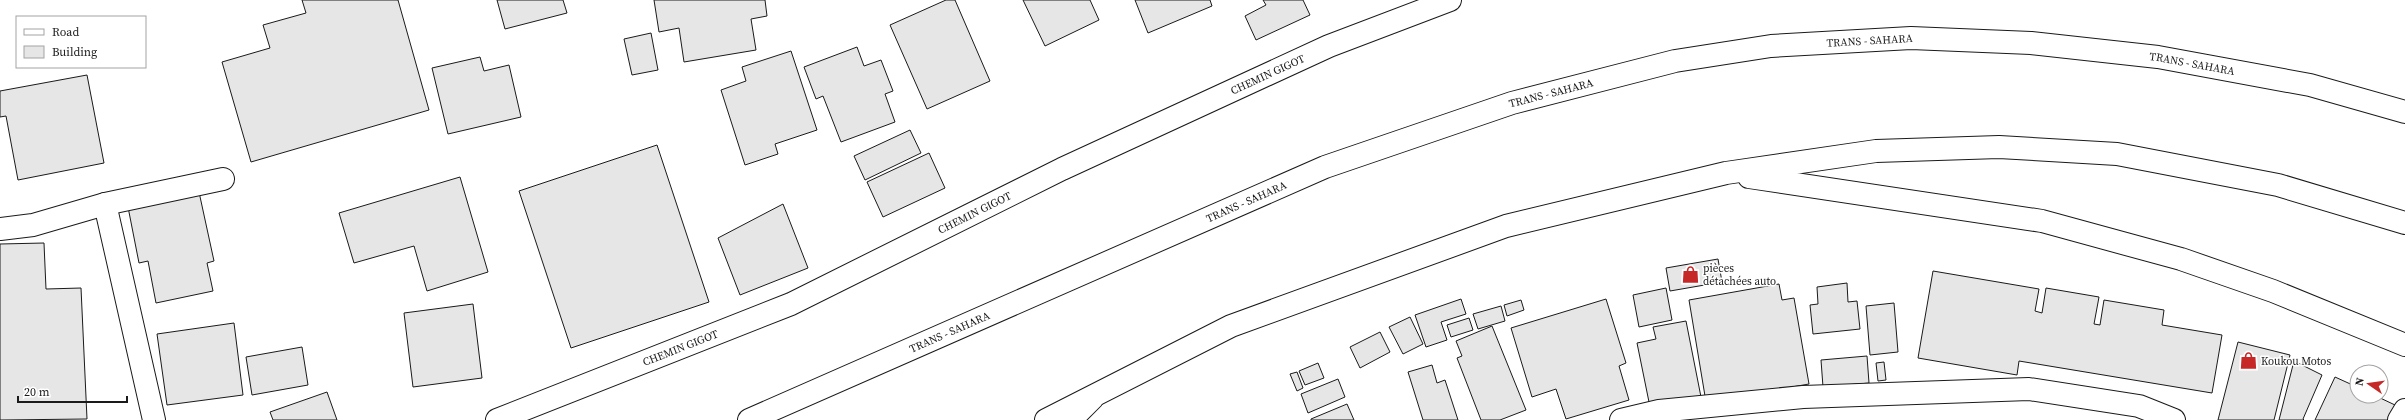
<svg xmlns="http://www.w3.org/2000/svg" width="2405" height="420" viewBox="0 0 2405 420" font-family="'Source Serif 4',serif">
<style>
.building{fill:#e6e6e6;stroke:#1a1a1a}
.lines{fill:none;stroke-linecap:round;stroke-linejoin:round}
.lane-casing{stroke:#1a1a1a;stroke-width:18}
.street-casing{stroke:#1a1a1a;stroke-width:24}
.highway-casing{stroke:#1a1a1a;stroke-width:24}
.lane{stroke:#fff;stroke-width:16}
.street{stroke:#fff;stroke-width:22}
.highway{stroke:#fff;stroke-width:22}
.labels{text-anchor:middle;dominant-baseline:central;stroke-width:3;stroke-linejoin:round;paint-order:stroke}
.street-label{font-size:11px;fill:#1a1a1a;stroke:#fff}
.poi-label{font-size:11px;fill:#1a1a1a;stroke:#fff;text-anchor:start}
</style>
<rect width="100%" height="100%" fill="#fff"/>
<!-- building -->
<g class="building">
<polygon points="302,0 398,0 429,110 251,162 222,62 270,48 263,25 306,13"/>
<polygon points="497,0 563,0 567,13 505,29"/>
<polygon points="654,0 765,0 767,16 751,19 756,50 684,62 679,28 659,32"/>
<polygon points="946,0 955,0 990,81 927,109 890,25"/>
<polygon points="1023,0 1090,0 1099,20 1045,46"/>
<polygon points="1135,0 1210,0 1212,6 1148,33"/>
<polygon points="1263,0 1303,0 1310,15 1256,40 1245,16 1266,5"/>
<polygon points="651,33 658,70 632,75 624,39"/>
<polygon points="857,47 864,66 881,60 893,91 885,94 895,122 841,142 823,96 816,99 804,67"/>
<polygon points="791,51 817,130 775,144 778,154 745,165 721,90 746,81 742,67"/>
<polygon points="480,57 484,71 509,65 521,117 448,134 432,68"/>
<polygon points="87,75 104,163 18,180 6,116 0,117 0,91"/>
<polygon points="910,130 921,153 865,180 854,156"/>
<polygon points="657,145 709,302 571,348 519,191"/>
<polygon points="929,153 945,188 883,217 867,182"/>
<polygon points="460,177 488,272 427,291 414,246 354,263 339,213"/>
<polygon points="199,192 214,261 207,263 213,291 156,303 148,261 139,263 128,207"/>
<polygon points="783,204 808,268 740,295 718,238"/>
<polygon points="44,243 46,289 81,288 87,419 0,420 0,244"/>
<polygon points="1718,259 1722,282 1670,291 1666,268"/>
<polygon points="1933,271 2039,289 2035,311 2042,313 2046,288 2099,297 2094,324 2100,325 2104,300 2164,310 2162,325 2222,335 2212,393 2019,361 2017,375 1918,358"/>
<polygon points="1847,283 1848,302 1857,301 1860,329 1813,334 1810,305 1818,304 1817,287"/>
<polygon points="1779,284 1782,300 1794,298 1809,384 1706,402 1689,300"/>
<polygon points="1666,288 1672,320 1639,327 1633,295"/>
<polygon points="1461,299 1466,314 1441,322 1447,340 1426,347 1415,315"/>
<polygon points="1606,299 1626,363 1619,366 1629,400 1566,419 1556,389 1532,397 1511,328"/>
<polygon points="1521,300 1524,310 1507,316 1504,305"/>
<polygon points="1894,303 1898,352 1870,355 1866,306"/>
<polygon points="473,304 482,378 413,387 404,313"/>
<polygon points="1501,306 1505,321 1478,329 1473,314"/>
<polygon points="1410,317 1423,344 1403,354 1389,327"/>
<polygon points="1469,318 1473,330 1451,337 1447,325"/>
<polygon points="1686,321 1701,397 1650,407 1637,343 1656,339 1653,327"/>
<polygon points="234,323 243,395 167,405 157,334"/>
<polygon points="1492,326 1526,410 1500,420 1481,420 1457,358 1462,356 1456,341"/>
<polygon points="1380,332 1390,352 1360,368 1350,347"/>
<polygon points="2238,342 2290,355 2274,420 2218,420"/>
<polygon points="302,347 308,385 252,395 246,357"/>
<polygon points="1867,356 1869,383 1823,387 1821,360"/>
<polygon points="2294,361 2322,375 2303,419 2304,420 2279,420"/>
<polygon points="1884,362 1886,380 1878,381 1876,363"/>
<polygon points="1318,363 1324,378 1305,385 1299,371"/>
<polygon points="1432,365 1437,383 1445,380 1458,420 1423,420 1408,372"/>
<polygon points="1297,372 1303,388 1297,391 1290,374"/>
<polygon points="2335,377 2357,387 2357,396 2376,396 2395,405 2388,420 2315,420"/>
<polygon points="1338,379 1345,397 1308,413 1301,394"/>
<polygon points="327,392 337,420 273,420 270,412"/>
<polygon points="1347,404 1354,420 1311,420 1311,419"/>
</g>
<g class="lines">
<defs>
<polyline id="lane" points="1075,420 1095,400"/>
<g id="street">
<polyline points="105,204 154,420"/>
<polyline points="0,229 33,225 105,204 223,179"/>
<path id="s1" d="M497,420L791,304L1062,169L1329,46L1450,0"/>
<polyline points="1621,420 1659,411 1803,397 2029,389 2139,406 2174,420"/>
<polyline points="2399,420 2405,410"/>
</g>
<g id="highway">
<polyline points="1749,177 2042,221 2181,259 2273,291 2405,345"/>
<path id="s2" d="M749,420L1325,167L1512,103L1675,61L1771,46L1911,38L2031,43L2158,57L2310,85L2405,112"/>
<polyline points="1046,420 1231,326 1506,226 1726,173 1876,151 1999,147 2117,154 2278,185 2405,223"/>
</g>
</defs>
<!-- lane casing -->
<use href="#lane" class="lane-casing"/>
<!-- street casing -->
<use href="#street" class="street-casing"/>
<!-- highway casing -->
<use href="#highway" class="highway-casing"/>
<!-- lane -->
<use href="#lane" class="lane"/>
<!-- street -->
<use href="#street" class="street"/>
<!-- highway -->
<use href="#highway" class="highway"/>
</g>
<!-- icons -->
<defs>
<symbol id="shop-bare" viewBox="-9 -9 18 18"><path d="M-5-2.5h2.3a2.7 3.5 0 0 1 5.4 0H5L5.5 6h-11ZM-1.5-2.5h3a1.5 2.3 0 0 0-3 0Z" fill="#c62828" stroke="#fff" stroke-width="2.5" paint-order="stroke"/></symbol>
</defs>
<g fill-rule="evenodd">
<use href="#shop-bare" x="1678" y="262" width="25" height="25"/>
<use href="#shop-bare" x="2236" y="348" width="25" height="25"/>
</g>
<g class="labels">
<!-- street labels -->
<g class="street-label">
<text stroke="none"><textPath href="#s2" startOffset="1191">TRANS - SAHARA</textPath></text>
<text stroke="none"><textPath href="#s2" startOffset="1515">TRANS - SAHARA</textPath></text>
<text stroke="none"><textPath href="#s1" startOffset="845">CHEMIN GIGOT</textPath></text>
<text stroke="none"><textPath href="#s2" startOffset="867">TRANS - SAHARA</textPath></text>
<text stroke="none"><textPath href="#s2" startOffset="543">TRANS - SAHARA</textPath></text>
<text stroke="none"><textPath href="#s1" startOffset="521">CHEMIN GIGOT</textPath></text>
<text stroke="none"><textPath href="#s2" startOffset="219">TRANS - SAHARA</textPath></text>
<text stroke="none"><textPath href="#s1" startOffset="197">CHEMIN GIGOT</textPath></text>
</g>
<!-- poi labels -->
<g class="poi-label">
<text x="1703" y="268">pièces<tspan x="1703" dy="13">détachées auto</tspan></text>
<text x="2261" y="361">Koukou Motos</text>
</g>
</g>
<!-- legend -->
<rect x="16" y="16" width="130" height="52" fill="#ffffff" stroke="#a3a3a3"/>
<rect x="24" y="29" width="20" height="6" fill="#ffffff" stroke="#a3a3a3"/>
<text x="52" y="36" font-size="12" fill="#1a1a1a">Road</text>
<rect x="24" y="46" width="20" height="12" fill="#e6e6e6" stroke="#a3a3a3"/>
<text x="52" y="56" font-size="12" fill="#1a1a1a">Building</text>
<!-- north arrow -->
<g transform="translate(2369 384) rotate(283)"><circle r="19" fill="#ffffff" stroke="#a3a3a3"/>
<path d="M0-3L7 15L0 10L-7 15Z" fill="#c62828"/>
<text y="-6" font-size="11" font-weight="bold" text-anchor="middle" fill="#1a1a1a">N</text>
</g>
<!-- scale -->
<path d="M18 396v6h109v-6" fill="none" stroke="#1a1a1a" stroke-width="2"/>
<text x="24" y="396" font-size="12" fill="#1a1a1a" stroke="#ffffff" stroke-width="3" paint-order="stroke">20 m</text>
</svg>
